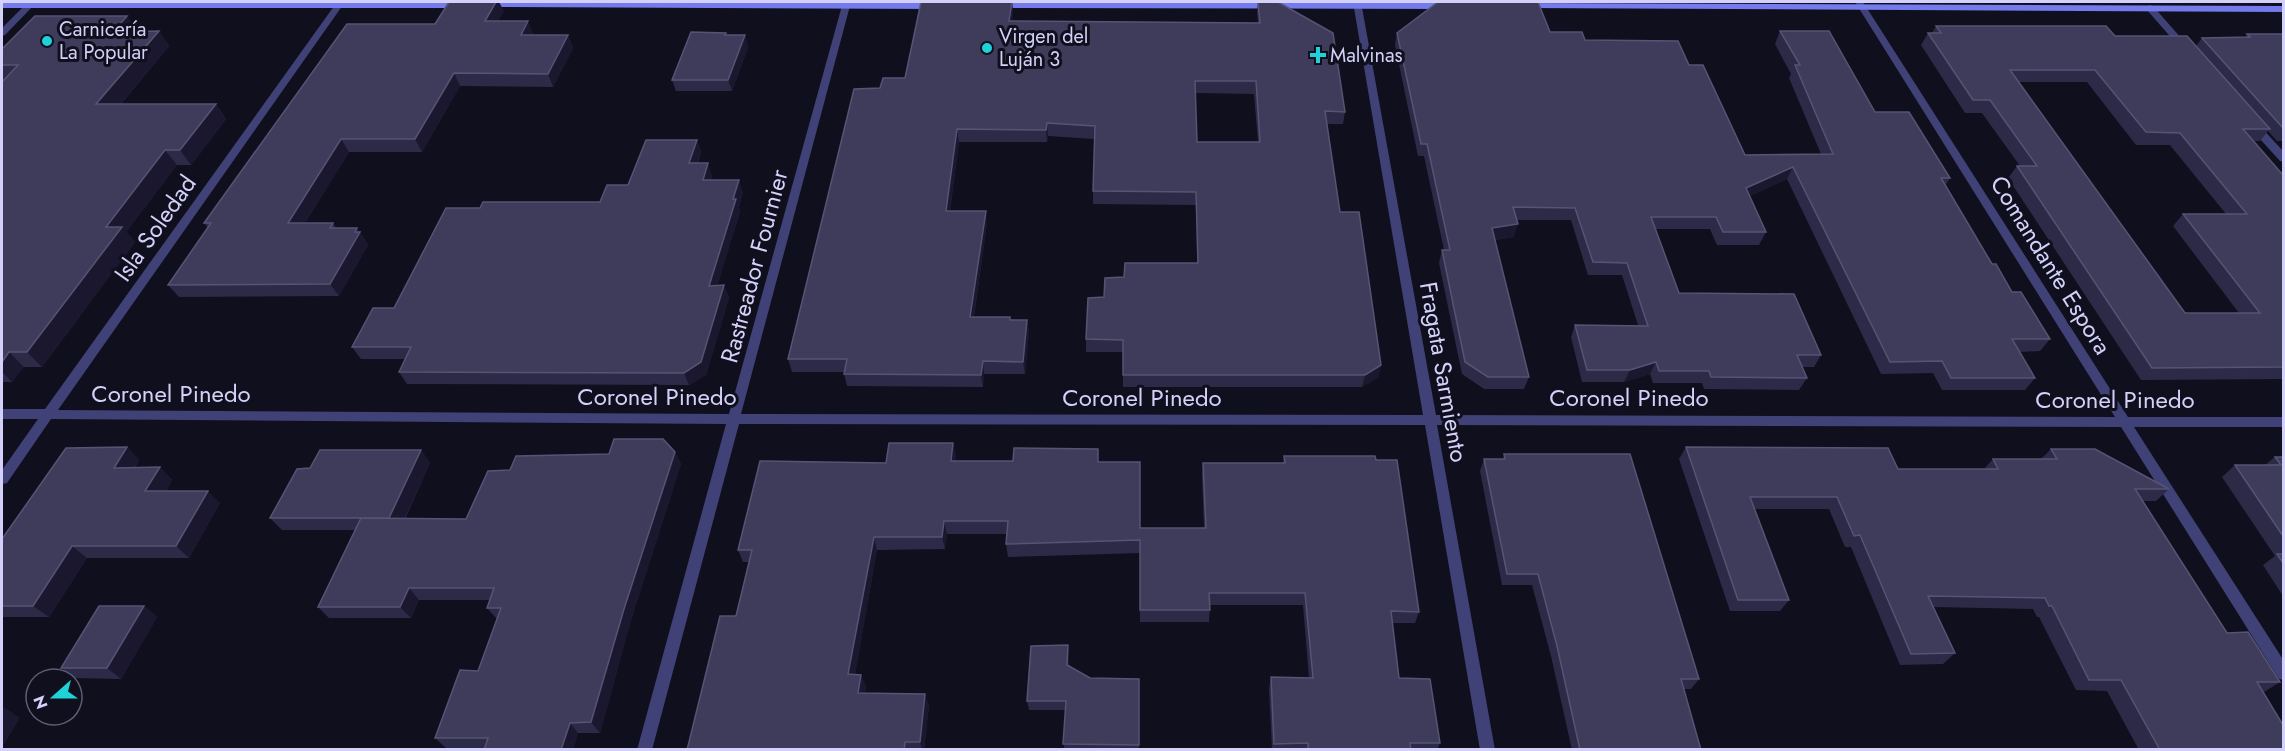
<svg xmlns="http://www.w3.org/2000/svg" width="2285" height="751" viewBox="0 0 2285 751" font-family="Jost,sans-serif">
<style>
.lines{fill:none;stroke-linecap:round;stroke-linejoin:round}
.minor{fill:#404176;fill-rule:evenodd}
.secondary{fill:#757aec;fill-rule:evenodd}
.wall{fill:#2d2a48;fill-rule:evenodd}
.shaded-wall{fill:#1a172f}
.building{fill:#3f3c5b;stroke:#565374;stroke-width:1.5;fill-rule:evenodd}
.poi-dot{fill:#1ed2d8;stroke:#100f1d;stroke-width:2}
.labels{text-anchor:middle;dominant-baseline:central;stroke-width:6;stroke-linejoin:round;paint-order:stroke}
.far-poi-label{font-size:20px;fill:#d3d1f9;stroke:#100f1d;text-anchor:start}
.street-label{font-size:24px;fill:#d3d1f9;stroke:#100f1d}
</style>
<rect width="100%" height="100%" fill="#100f1d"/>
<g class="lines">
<!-- minor -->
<g class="minor">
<polygon points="28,2 37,2 5,35 2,36 2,28"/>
<polygon points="337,2 345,2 58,410 729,414 843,2 851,2 741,414 1423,415 1353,2 1361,2 1436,415 2115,417 1855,2 1863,2 2128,417 2284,417 2284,427 2134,427 2284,661 2284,680 2279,679 2121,427 1437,425 1495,750 1480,750 1425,425 739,424 652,750 637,750 726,424 51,419 7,483 2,484 2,470 38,419 2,419 2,409 45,409"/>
<polygon points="2150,5 2153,6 2188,46 2188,50 2182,50 2147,10 2147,6"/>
<polygon points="2254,123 2258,124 2284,152 2284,162 2280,161 2250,128 2249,126"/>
</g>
<!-- secondary -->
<g class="secondary">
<polygon points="2,2 461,2 466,5 461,8 2,8"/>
<polygon points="485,2 935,3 940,6 935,9 482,7 480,5"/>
<polygon points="998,3 1448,3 1453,6 1448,9 995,8 993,6"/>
<polygon points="1526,3 2284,6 2284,12 1523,8 1521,6"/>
</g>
</g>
<!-- wall -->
<g class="wall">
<path d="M921,2H1014H1012L1013,12L1012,21L1258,23L1257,12L1258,2L1345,112L1343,124H1327L1340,212L1379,377L1362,387H1123V352H1086V339L1104,297L1124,277L1197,263L1196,205L1093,204V191L1094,139L1048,136L1047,142H959L950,211L987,223L974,317L1011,320H1027L1029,332L1025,374H984L983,387L847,386L844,374V372H792L788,359L880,88L905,78ZM1195,93L1254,94L1258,142H1197Z"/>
<polygon points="504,11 498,21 533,34 533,35 568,35 573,48 553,87 460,86 422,152 349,152 305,223 333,223 336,228 357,228 368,245 339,296 179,297 168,285 208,228 204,223 435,24"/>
<polygon points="127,16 137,31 159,31 169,46 121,104 216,104 226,119 191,165 177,165 126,232 135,242 42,367 24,367 12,382 2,382 2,82 3,80 2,80 2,49"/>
<path d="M1936,26L2115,36L2196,46L2202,38H2245L2247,34H2283V141H2277L2268,131L2260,141H2254L2283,175V379L2141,380L2008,178L2017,166H2020L1982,113H1965L1921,45L1928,33H1932ZM2019,82H2087L2136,145H2170L2226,214H2183L2173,226L2239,313H2185Z"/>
<polygon points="1780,31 1950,178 1945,186 1992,264 2012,292 2050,339 2040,351 2019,352 2035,378 2025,390 1942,390 1933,373 1881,374 1787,179 1750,196 1766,232 1759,245 1717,245 1710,229 1656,229 1679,293 1821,355 1814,367 1802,367 1807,378 1799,390 1704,389 1702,383 1653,383 1650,374 1624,382 1582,382 1571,337 1575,325 1638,325 1622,275 1588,275 1571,220 1516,220 1514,237 1495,240 1529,377 1524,389 1484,389 1462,374 1439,263 1442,250 1444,250 1424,156 1418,156 1395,45 1397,33 1550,32 1689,65 1745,155 1821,154 1789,78 1791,74 1775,44"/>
<polygon points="727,35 745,35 748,47 732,91 676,91 672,80"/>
<polygon points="697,140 701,152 698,163 712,175 711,180 743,192 739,207 740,212 717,285 724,285 729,298 706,375 689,385 407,384 399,372 405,359 361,359 352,347 394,308 480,208 600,202 628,185"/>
<polygon points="953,443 956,456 955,461 1099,462 1140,528 1204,528 1202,476 1203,463 1283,463 1284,456 1419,612 1415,623 1392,623 1399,678 1440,743 1437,750 1272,750 1269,689 1271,677 1309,678 1303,605 1210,605 1209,622 1140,622 1140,553 1008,557 1006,544 1007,534 947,534 945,549 877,550 855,674 866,686 865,693 929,705 924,750 687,750 736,616 749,562 743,562 738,550 886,463"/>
<polygon points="127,447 139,460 135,468 160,467 172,480 166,491 220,503 189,558 87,558 49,617 2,617 2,539"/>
<polygon points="1686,447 1898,469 1984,469 1993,459 2041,459 2051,449 2169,489 2156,501 2143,501 2227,633 2280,682 2264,692 2283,750 2139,750 2107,691 2076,690 2039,617 2037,617 2033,609 1934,607 1955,653 1943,664 1900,665 1851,547 1845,547 1829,509 1755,509 1789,600 1780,611 1730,611 1679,459"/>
<polygon points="421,450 430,463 405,519 466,519 510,470 609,454 675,452 681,464 631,620 600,733 578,733 573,750 484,750 485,748 446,748 435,738 478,671 497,619 487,608 490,600 419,600 411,618 329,618 318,607 355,530 282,530 270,518 310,468"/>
<polygon points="1504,454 1699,679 1691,689 1684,689 1701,750 1572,750 1551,656 1532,585 1502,585 1480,471 1484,459 1503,459"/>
<polygon points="2275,457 2283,457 2283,596 2263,565 2275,556 2222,477 2235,465 2265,465"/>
<polygon points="144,606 157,617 121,679 75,678 61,668"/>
<polygon points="1068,645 1069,665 1090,678 1139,679 1139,750 1064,750 1065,710 1029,710 1027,701"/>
</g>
<!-- shaded-wall -->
<g class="shaded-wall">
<polygon points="496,2 499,2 504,11 491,34 485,21"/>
<polygon points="1012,2 1013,12 1010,33 1009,21"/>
<polygon points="127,16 137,31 113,32"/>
<polygon points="528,21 533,34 526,47 521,35"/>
<polygon points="159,31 169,46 108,119 96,104"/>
<polygon points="568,35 573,48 553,87 548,74"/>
<polygon points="745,35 748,47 732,91 728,80"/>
<polygon points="454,73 460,86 422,152 415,139"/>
<polygon points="216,104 226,119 191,165 180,150"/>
<polygon points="1047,123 1048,136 1047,142 1046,130"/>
<polygon points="957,129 959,142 948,223 946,211"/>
<polygon points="341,139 349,152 297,236 288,223"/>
<polygon points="697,140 701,152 693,175 689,163"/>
<polygon points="165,150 177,165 126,232 135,242 42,367 27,352 106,227"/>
<polygon points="708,163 712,175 707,192 703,180"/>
<polygon points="1793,167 1787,179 1740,201 1746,188"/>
<polygon points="739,180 743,192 739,207 740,212 714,298 709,286"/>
<polygon points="986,211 987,223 972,329 970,317"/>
<polygon points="1518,224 1514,237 1488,241 1492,228"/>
<polygon points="357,228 368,245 339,296 330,284"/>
<polygon points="724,285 729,298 706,375 689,385 684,373"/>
<polygon points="1027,320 1029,332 1025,374 1023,362"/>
<polygon points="9,352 24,367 12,382 2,372 2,362"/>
<polygon points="983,361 984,374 983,387 981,375"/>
<polygon points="1656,362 1650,374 1624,382 1630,370"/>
<polygon points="1381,365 1379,377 1362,387 1365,375"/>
<polygon points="953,443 956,456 953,474 951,461"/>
<polygon points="127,447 139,460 127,480 114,468"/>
<polygon points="421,450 430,463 399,530 389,518"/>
<polygon points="675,452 681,464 631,620 600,733 591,722 624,609"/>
<polygon points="160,467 172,480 158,503 145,491"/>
<polygon points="208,491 220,503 189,558 176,546"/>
<polygon points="944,521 947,534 945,549 942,537"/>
<polygon points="874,537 877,550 853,686 848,674"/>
<polygon points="72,546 87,558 49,617 33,606"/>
<polygon points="409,588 419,600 411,618 400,607"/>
<polygon points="144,606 157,617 121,679 107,668"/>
<polygon points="1068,645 1069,655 1068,674 1067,665"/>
<polygon points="861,675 866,686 863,704 858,693"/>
<polygon points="925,694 929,705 924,750 922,750 920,742"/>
<polygon points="4,707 20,718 2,748 2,711"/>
<polygon points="570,723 578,733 573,750 561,750"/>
</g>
<!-- building -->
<g class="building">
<polygon points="449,2 496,2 485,21 528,21 521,35 568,35 548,74 454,73 415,139 341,139 288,223 333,223 330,228 357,228 355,232 360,232 330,284 168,285 211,223 204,223 347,24 435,24"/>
<path d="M921,2H1012L1009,21L1260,23L1258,2H1278L1333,33L1345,112L1325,111L1340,212H1359L1381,365L1365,375H1123V340L1086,339L1088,298L1104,297L1105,278L1124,277L1125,263H1198L1196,192L1093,191L1095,126L1047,123L1046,130L957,129L946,211H986L970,317H1010V320H1027L1023,362L983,361L981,375L844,374L847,359H788L854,89L880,88L883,78H905ZM1195,81H1256L1260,142H1197Z"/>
<polygon points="1438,2 1538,2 1550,32 1582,32 1585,40 1678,41 1689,65 1703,65 1745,155 1833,154 1795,65 1800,65 1780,31 1829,31 1875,112 1909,112 1950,178 1941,178 1992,264 1996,264 2012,292 2021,292 2050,339 2012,339 2035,378 1951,378 1942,361 1890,362 1793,167 1746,188 1766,232 1723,232 1716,217 1651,217 1679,293 1794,294 1821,355 1797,355 1807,378 1711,377 1709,371 1659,371 1656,362 1630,370 1587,370 1575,325 1648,326 1627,263 1593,262 1575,208 1513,207 1518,224 1492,228 1529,377 1488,377 1465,362 1442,250 1450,250 1427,144 1421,144 1397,33"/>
<polygon points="35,16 127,16 113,32 159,31 96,104 216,104 180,150 165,150 106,227 122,227 27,352 9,352 2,362 2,82 18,65 2,65 2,49"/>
<path d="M1936,26H2106L2115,36H2187L2270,129H2243L2283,175V367L2152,368L2017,166H2037L1990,100H1973L1928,33H1941ZM2010,70H2095L2146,132L2180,133L2247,214H2183L2260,313H2185Z"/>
<polygon points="691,32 726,33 725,35 745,35 728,80 672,80"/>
<polygon points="2247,34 2283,34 2283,128 2202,38 2250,37"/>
<polygon points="646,140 697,140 689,163 708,163 703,180 739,180 733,199 736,199 709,286 724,285 701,362 684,373 399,372 411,347 352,347 373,308 394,308 446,208 480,208 483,202 600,202 607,185 628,185"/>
<polygon points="614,439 663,439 675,452 624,609 591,722 570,723 561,750 484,750 488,738 435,738 460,670 478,671 501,608 487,608 494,588 409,588 400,607 318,607 361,518 466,519 488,471 510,470 516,456 609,454"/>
<polygon points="889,443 953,443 951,461 1013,461 1014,448 1098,449 1098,462 1140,462 1140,528 1206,528 1203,463 1285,463 1284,456 1375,456 1376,460 1397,460 1419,612 1391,611 1399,678 1430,679 1440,743 1410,743 1411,750 1308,750 1308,743 1274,744 1271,677 1313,678 1305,593 1209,593 1210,610 1140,610 1140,540 1006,544 1008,521 944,521 942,537 874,537 848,674 861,675 858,693 925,694 920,742 905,742 904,750 687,750 720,616 736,616 752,550 738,550 760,461 886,463"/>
<polygon points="127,447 114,468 160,467 145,491 208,491 176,546 72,546 33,606 2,606 2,539 66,448"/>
<polygon points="1686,447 1888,448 1898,469 1998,469 1993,459 2057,459 2051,449 2095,449 2169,489 2135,489 2227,633 2248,632 2280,682 2257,682 2283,725 2283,750 2160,750 2121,680 2089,680 2052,606 2049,606 2045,598 1928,596 1955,653 1911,654 1860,535 1854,536 1837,497 1750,497 1789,600 1738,600"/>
<polygon points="320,450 421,450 389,518 270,518 297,469 310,468"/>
<polygon points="1504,454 1630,454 1699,679 1681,679 1701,750 1580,750 1557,646 1538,574 1507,574 1484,459 1505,459"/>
<polygon points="2275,457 2283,457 2283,536 2235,465 2281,465"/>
<polygon points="2277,554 2283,554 2283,563"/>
<polygon points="99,606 144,606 107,668 61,668"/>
<polygon points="1068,645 1067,665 1090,678 1139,679 1139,745 1063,744 1066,701 1027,701 1031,646"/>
</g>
<!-- markers -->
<g class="poi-dot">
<circle cx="47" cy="41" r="6"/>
<circle cx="987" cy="48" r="6"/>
<path d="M1315 46h6v6h6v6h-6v6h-6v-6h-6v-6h6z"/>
</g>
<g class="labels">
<!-- far-poi labels -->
<g class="far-poi-label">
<text x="59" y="29">Carnicería<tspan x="59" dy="23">La Popular</tspan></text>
<text x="999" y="36">Virgen del<tspan x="999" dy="23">Luján 3</tspan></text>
<text x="1330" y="55">Malvinas</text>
</g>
<!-- street labels -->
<g class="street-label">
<text transform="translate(155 228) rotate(-55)">Isla Soledad</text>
<text transform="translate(2051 265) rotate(58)">Comandante Espora</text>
<text transform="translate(754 266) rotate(-75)">Rastreador Fournier</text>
<text transform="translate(1444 372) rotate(80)">Fragata Sarmiento</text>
<text x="171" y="393">Coronel Pinedo</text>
<text x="657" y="396">Coronel Pinedo</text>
<text x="1142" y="397">Coronel Pinedo</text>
<text x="1629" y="397">Coronel Pinedo</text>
<text x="2115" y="399">Coronel Pinedo</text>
</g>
</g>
<!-- border -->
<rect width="2285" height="751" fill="none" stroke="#d3d1f9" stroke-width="6"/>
<!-- north arrow -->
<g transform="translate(54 697) rotate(249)"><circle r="28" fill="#100f1d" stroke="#5e5d75" stroke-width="1.5"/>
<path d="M0-4.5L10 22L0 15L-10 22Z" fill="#1ed2d8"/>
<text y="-9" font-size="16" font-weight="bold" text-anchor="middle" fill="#d3d1f9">N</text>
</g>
</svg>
